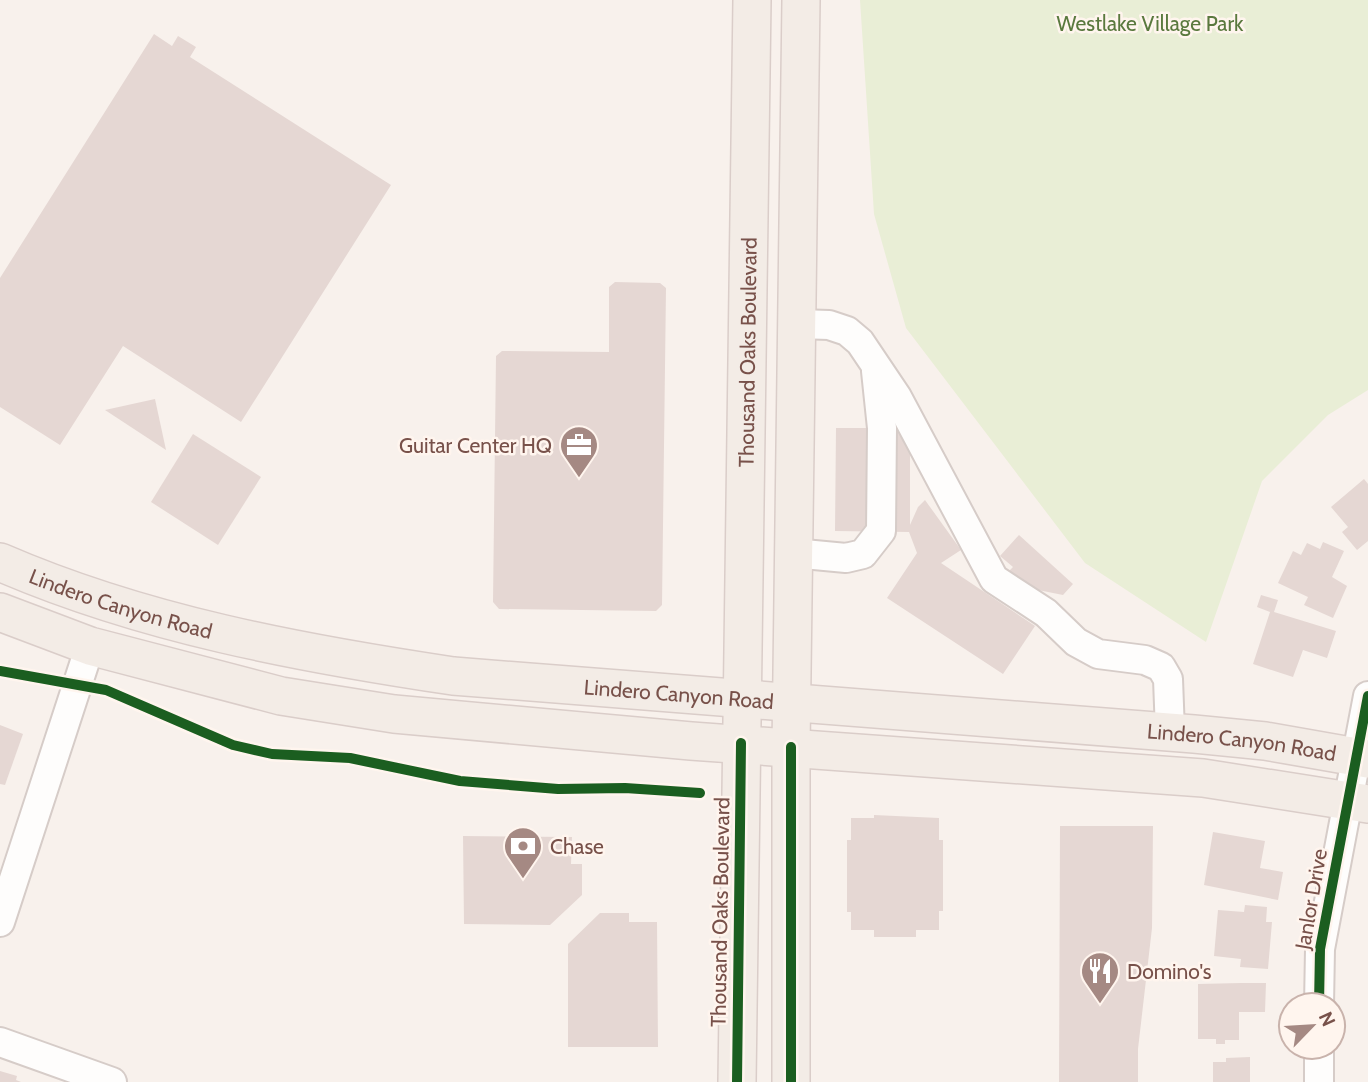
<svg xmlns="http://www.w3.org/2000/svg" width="1368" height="1082" viewBox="0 0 1368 1082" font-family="Cabin,sans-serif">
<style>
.green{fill:#e9eed6}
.building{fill:#e5d7d3}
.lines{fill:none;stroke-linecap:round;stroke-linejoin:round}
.minor-casing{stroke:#d6ccc8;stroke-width:32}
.major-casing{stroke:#dacdc9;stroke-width:40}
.minor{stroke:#fefdfc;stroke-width:28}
.major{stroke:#f3ece6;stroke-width:37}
.cycleway-casing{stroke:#fff5ee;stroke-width:15}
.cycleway{stroke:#1b5e20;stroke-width:10}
.labels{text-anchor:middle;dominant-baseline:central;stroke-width:5;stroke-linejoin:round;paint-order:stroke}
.park-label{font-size:21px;fill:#5a793e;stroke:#fff5ee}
.street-label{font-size:21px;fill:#78514a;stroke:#fff5ee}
.poi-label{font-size:21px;fill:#78514a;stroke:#fff5ee;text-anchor:start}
</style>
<rect width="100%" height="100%" fill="#f8f1ec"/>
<!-- green -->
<polygon class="green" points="860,0 1368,0 1368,390 1328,415 1262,481 1206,642 1085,563 906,328 874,214"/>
<!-- building -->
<g class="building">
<polygon points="154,34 172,46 178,36 196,47 190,57 391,185 241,422 123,346 60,445 0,407 0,278"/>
<polygon points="615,282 660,283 666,288 662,605 656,611 499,609 493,602 496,356 502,351 609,352 609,287"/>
<polygon points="155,399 166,450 105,410"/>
<polygon points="836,428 910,428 910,525 918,507 925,500 961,550 941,563 1035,626 1003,674 887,598 917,553 909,532 835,531"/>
<polygon points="193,434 261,477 218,545 151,502"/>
<polygon points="1364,479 1368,484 1368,541 1357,550 1342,532 1348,527 1331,507"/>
<polygon points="1019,535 1073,584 1063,595 1023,587 1007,573 1013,567 1000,556"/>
<polygon points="1323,542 1344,551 1332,577 1347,586 1333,618 1304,605 1308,597 1278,583 1293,551 1301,555 1307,543 1320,549"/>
<polygon points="1261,595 1278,600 1274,612 1336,631 1327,658 1303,650 1293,677 1253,664 1270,612 1257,607"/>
<polygon points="0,725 23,734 5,785 0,784"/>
<polygon points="874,815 939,818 939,840 943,840 943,911 939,911 939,930 916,930 916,937 874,937 874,930 851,930 851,912 847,912 847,840 851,840 851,818 874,818"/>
<polygon points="1060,826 1153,826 1152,928 1138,1049 1138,1082 1059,1082"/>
<polygon points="1213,832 1265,841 1260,868 1283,872 1278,900 1204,885"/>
<polygon points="463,836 572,837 571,864 582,864 582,895 550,925 464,924"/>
<polygon points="1245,905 1267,907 1266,922 1272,922 1268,969 1240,967 1241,959 1214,956 1218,910 1244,912"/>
<polygon points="600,913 629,913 629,922 657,922 658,1047 568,1047 568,944"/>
<polygon points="1241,983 1266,983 1265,1012 1239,1012 1239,1040 1225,1040 1225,1044 1216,1044 1216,1039 1198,1039 1198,984"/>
<polygon points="1250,1057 1250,1082 1213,1082 1213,1062 1226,1062 1226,1058"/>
<polygon points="0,1071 17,1076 16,1080 21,1082 0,1082"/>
</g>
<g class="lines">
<defs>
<g id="minor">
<polyline points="798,324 829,325 847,331 860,342 897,397 994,579 1046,613 1076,642 1098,654 1145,660 1161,667 1168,679 1170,732"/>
<polyline points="793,553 846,558 863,554 881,531 882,428 876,371"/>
<polyline points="0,922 90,646"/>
<polyline points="1319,1005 1320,949 1368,696"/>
<polyline points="0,1042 112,1082"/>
<polyline points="1319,1082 1319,1047"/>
</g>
<g id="major">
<path id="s1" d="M0,562C143,624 299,653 453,676L1194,734L1265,741L1368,759"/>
<polyline points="0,612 90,646 281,696 394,714 691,741 1203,778 1368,804"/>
<path id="s2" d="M737,1082L752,0"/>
<polyline points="791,1082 791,747 801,0"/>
</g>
</defs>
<!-- minor casing -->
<use href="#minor" class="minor-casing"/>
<!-- major casing -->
<use href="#major" class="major-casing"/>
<!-- minor -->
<use href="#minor" class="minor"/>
<!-- major -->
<use href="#major" class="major"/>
<defs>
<g id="cycleway">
<polyline points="0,671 106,690 233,745 272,754 350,758 460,781 558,789 625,788 700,793"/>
<polyline points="1319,1005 1320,949 1368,696"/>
<polyline points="737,1082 741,743"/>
<polyline points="791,1082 791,747"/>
</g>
</defs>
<!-- cycleway casing -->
<use href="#cycleway" class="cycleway-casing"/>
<!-- cycleway -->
<use href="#cycleway" class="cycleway"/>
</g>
<!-- icons -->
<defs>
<symbol id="office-pin" viewBox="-11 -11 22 30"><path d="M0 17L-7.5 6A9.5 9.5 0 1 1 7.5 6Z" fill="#a58983" stroke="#fff5ee"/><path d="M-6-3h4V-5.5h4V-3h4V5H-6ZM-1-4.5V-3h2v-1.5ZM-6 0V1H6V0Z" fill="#fff"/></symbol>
<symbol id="bank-pin" viewBox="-11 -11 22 30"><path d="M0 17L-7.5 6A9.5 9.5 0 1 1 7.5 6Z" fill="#a58983" stroke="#fff5ee"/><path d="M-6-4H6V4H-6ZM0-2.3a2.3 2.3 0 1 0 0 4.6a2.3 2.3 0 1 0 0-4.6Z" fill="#fff"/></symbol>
<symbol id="restaurant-pin" viewBox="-11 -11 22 30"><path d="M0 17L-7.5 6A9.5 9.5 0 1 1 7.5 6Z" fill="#a58983" stroke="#fff5ee"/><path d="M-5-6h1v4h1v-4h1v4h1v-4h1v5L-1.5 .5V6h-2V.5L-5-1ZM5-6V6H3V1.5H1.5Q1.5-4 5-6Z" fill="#fff"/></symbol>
</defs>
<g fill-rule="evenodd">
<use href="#office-pin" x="557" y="423" width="44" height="60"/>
<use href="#bank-pin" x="501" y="824" width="44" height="60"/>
<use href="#restaurant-pin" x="1078" y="949" width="44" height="60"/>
</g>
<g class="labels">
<!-- park labels -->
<g class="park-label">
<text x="1150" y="23">Westlake Village Park</text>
</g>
<!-- street labels -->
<g class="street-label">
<text stroke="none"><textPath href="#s2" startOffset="730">Thousand Oaks Boulevard</textPath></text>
<text stroke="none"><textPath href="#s1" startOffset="128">Lindero Canyon Road</textPath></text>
<text stroke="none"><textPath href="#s1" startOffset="695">Lindero Canyon Road</textPath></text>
<text stroke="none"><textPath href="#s1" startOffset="1260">Lindero Canyon Road</textPath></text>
<text transform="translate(1311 899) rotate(-80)">Janlor Drive</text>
<text transform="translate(720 912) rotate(-89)">Thousand Oaks Boulevard</text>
</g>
<!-- poi labels -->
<g class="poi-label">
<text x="552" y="445" text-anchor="end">Guitar Center HQ</text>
<text x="550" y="846">Chase</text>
<text x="1127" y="971">Domino's</text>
</g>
</g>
<!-- north arrow -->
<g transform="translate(1312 1026) rotate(65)"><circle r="33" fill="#fff5ee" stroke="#c9b3ac" stroke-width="2"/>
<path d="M0-5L12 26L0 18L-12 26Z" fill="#a58983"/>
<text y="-10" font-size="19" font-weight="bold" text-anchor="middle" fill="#78514a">N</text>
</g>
</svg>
